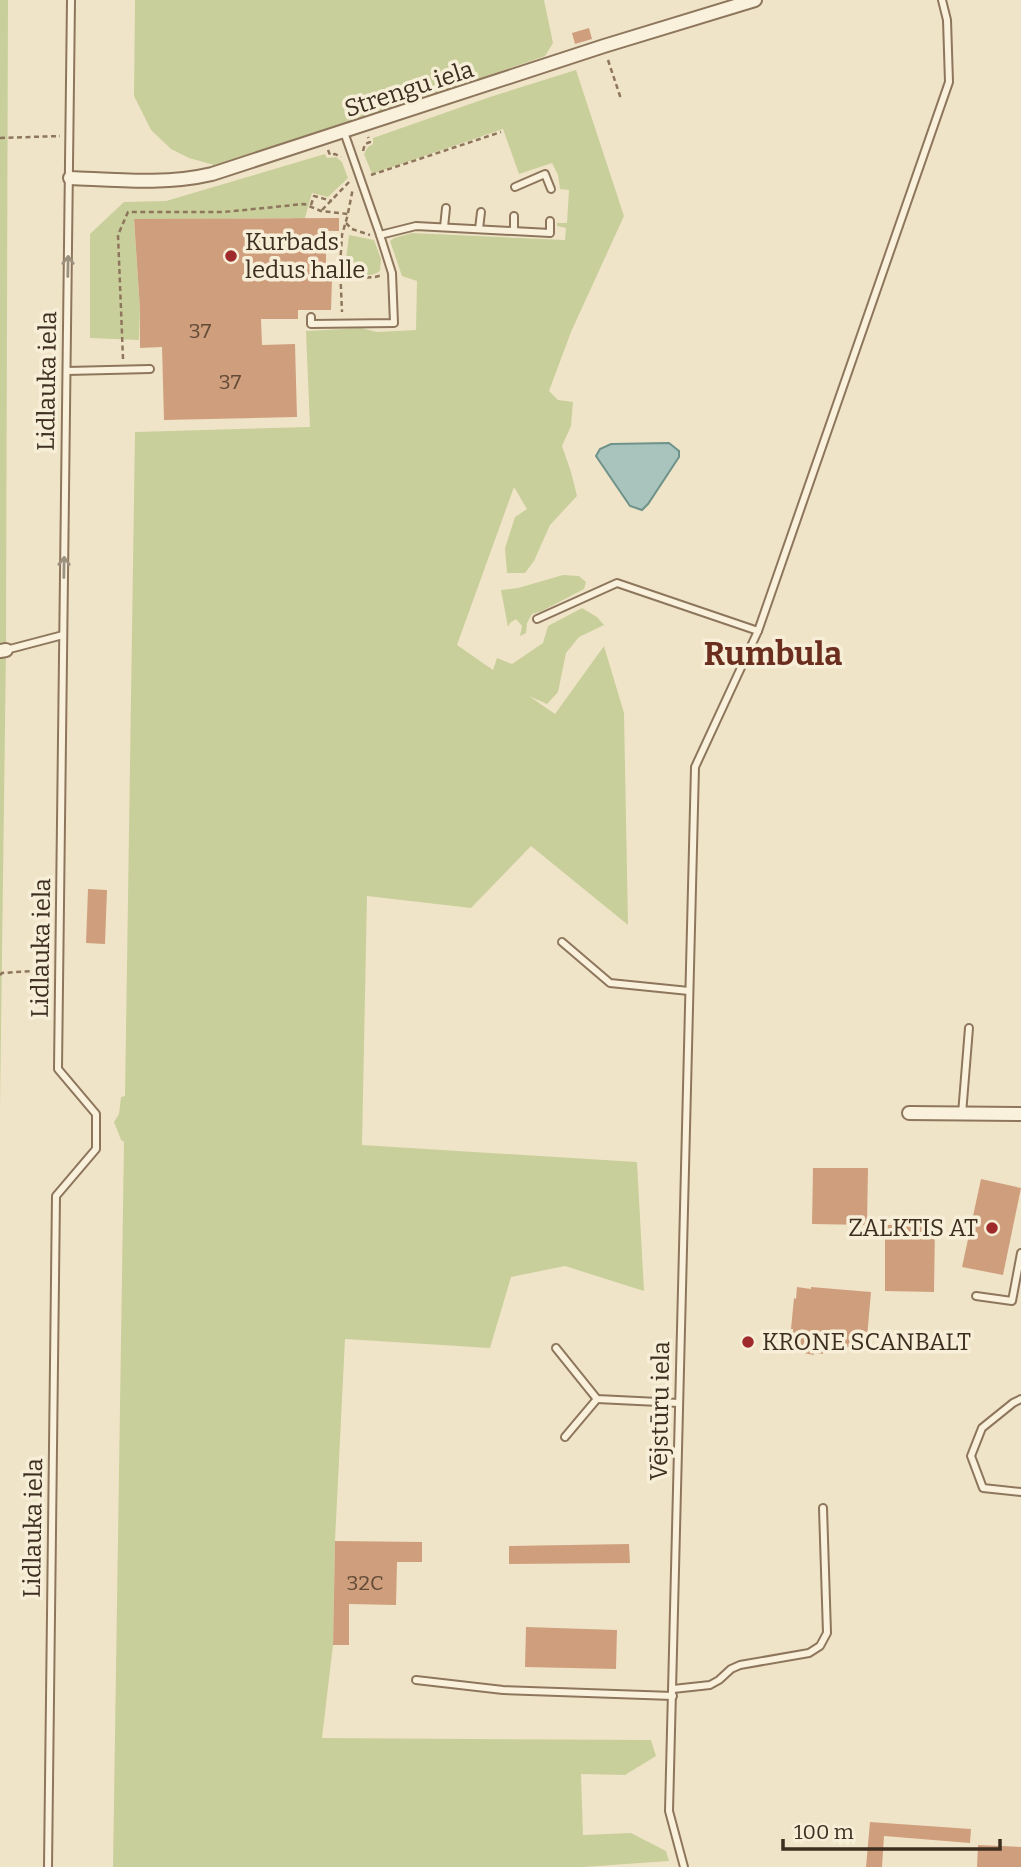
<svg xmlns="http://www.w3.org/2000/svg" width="1021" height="1867" viewBox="0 0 1021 1867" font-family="Bitter,serif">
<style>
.green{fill:#c9cf9b}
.water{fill:#a9c4bc;stroke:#6f938a;stroke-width:2}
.building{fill:#cf9f7d}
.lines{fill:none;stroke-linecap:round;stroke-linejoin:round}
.service-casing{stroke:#8d765c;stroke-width:10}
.minor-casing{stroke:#8d765c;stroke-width:16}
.path{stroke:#8d765c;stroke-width:2.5;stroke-dasharray:5 3.5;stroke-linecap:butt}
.service{stroke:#faf1dc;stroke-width:6}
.minor{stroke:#faf1dc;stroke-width:12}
.oneway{stroke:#9c907e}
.poi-dot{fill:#9e2a2b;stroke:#f7eed8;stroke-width:2.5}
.labels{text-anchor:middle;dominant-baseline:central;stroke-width:7;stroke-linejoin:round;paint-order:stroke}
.number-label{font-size:21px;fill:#624a37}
.street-label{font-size:24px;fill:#3d2e20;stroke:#f7eed8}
.poi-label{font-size:24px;fill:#3d2e20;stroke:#f7eed8;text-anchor:start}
.district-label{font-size:32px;font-weight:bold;fill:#6b2e1e;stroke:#f7eed8}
</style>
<rect width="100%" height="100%" fill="#f0e4c8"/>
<!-- green -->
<g class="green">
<polygon points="0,0 8,0 6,650 0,1108"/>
<polygon points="135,0 544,0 553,43 545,56 431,95 214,165 189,158 171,149 151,130 134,96"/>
<polygon points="576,70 624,216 571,332 549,391 558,400 573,402 571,426 562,446 571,472 577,496 550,525 534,561 525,573 507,573 505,548 515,517 527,509 514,487 457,645 493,670 497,658 512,664 543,643 548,626 582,608 597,617 604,625 579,637 566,653 558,692 547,704 529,696 555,714 604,646 624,713 628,925 531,846 471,908 367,896 362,1145 637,1162 644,1291 565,1266 511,1277 490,1348 345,1339 335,1541 333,1645 322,1738 651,1740 656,1756 625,1775 581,1774 583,1835 631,1833 666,1851 669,1861 583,1867 113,1867 124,1142 121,1140 114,1122 119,1114 121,1097 125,1096 135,432 310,427 306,331 361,328 377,332 416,330 417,281 402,276 390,241 394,238 412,233 565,240 566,228 557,226 557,223 567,223 569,190 560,189 558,175 552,163 519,174 503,129 372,174 364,154 368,147 373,144 373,138 490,97"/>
<polygon points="325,154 327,158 336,157 342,162 348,178 328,197 312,193 305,218 305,225 291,218 134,220 140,309 139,340 90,338 90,234 124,202 166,201"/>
<path d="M349,235L374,240L381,259L380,271C368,279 356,274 345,268Z"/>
<polygon points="563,575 579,576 586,582 584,589 542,611 532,614 527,623 526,633 520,636 522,626 516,619 510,623 508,627 501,590 518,588"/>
</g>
<!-- water -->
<polygon class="water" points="669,443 679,451 679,457 648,504 642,510 630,506 596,456 600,449 611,444"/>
<!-- building -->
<g class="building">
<polygon points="589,28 592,39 575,44 572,33"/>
<polygon points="339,218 339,231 326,231 326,280 332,280 331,310 298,310 298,319 261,319 262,345 295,344 297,417 164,420 162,347 140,348 140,309 134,219"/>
<polygon points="88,889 107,890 105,944 86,943"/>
<polygon points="813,1168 868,1168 867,1225 812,1224"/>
<polygon points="981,1179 1021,1188 1003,1275 962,1267"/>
<polygon points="885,1225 935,1225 934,1292 885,1291"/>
<polygon points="797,1287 811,1289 811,1287 871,1292 866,1349 824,1345 823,1354 814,1353 814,1355 793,1351 793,1329 791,1329 794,1298 796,1299"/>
<polygon points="335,1541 422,1542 422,1562 397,1562 396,1605 349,1604 349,1645 333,1645"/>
<polygon points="629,1544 630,1563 509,1564 509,1546"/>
<polygon points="526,1627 617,1630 616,1669 525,1667"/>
<polygon points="870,1822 971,1829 970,1843 884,1836 882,1867 866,1867"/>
<polygon points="978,1845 1021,1847 1021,1867 977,1867"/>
</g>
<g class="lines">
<defs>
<g id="service">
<polyline points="515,187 545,174 551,189"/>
<polyline points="444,227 446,208"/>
<polyline points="479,229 481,212"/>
<polyline points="514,231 514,216"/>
<polyline points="380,235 416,226 550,233 550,221"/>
<polyline points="311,317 311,324 394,323 392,273 380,235 344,132"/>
<polyline points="67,371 150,369"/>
<polyline points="537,619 617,583 758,631"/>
<polyline points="6,650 63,635"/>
<polyline points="562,942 610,983 689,991"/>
<polyline points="962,1114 969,1028"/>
<polyline points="976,1296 1012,1301 1021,1253"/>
<polyline points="556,1348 597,1399 679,1403"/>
<polyline points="1021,1399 1013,1403 982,1428 971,1456 983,1488 1021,1492"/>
<polyline points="565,1437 597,1399"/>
<polyline points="416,1680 503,1690 673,1696"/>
<polyline points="673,1689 710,1685 719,1680 731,1669 740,1665 809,1653 820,1646 827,1633 823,1508"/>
<polyline points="48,1867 56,1196 96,1149 96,1114 58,1069 71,0"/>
<polyline points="684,1867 669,1811 695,767 758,631 949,82 947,20 942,0"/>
</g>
<g id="minor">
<path d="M70,178C118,180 165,185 212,174L604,46L755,0"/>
<polyline points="0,651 6,650"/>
<polyline points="909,1113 1021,1114"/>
</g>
</defs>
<!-- service casing -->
<use href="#service" class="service-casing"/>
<!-- minor casing -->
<use href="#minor" class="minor-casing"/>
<!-- path -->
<g class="path">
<polyline points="608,60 621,99"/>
<polyline points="0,138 60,136"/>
<polyline points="328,150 330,155 335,154 341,157"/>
<polyline points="363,151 365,144 370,142 368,137"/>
<polyline points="371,175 501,132"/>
<polyline points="311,205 314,196 332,201"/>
<polyline points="322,210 349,182"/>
<polyline points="348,213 353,188"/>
<polyline points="346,223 352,229 370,235"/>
<polyline points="341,279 375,277 383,275"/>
<polyline points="123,359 118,235 128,212 224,212 304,204 321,211 348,214 342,235 340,266 342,312"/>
<polyline points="0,975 2,973 49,970"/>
</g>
<!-- service -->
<use href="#service" class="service"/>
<!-- minor -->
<use href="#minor" class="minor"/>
</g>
<!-- one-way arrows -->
<defs><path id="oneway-shaft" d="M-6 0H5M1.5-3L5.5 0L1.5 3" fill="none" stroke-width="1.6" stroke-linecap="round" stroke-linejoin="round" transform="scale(1.75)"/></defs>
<g class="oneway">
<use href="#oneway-shaft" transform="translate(68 266) rotate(-89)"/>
<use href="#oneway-shaft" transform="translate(64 567) rotate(-89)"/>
</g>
<!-- markers -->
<g class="poi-dot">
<circle cx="231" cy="256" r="7"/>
<circle cx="992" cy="1228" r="7"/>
<circle cx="748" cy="1342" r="7"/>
</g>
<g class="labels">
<!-- number labels -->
<g class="number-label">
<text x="200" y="331">37</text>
<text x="230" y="382">37</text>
<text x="365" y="1583">32C</text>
</g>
<!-- street labels -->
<g class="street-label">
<text transform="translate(409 89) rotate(-18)">Strengu iela</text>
<text transform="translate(47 381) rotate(-89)">Lidlauka iela</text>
<text transform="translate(41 948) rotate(-89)">Lidlauka iela</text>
<text transform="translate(660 1411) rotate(-89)">Vējstūru iela</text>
<text transform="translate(33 1528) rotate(-89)">Lidlauka iela</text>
</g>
<!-- poi labels -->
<g class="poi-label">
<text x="245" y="242">Kurbads<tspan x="245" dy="28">ledus halle</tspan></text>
<text x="978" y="1228" text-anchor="end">ZALKTIS AT</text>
<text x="762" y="1342">KRONE SCANBALT</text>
</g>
<!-- district labels -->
<g class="district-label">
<text x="773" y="654">Rumbula</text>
</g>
</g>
<!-- scale -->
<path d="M783 1839v10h217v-10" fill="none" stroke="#3d2e20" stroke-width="3.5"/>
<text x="794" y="1839" font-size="21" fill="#3d2e20" stroke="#f7eed8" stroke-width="5" paint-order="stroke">100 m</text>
</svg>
